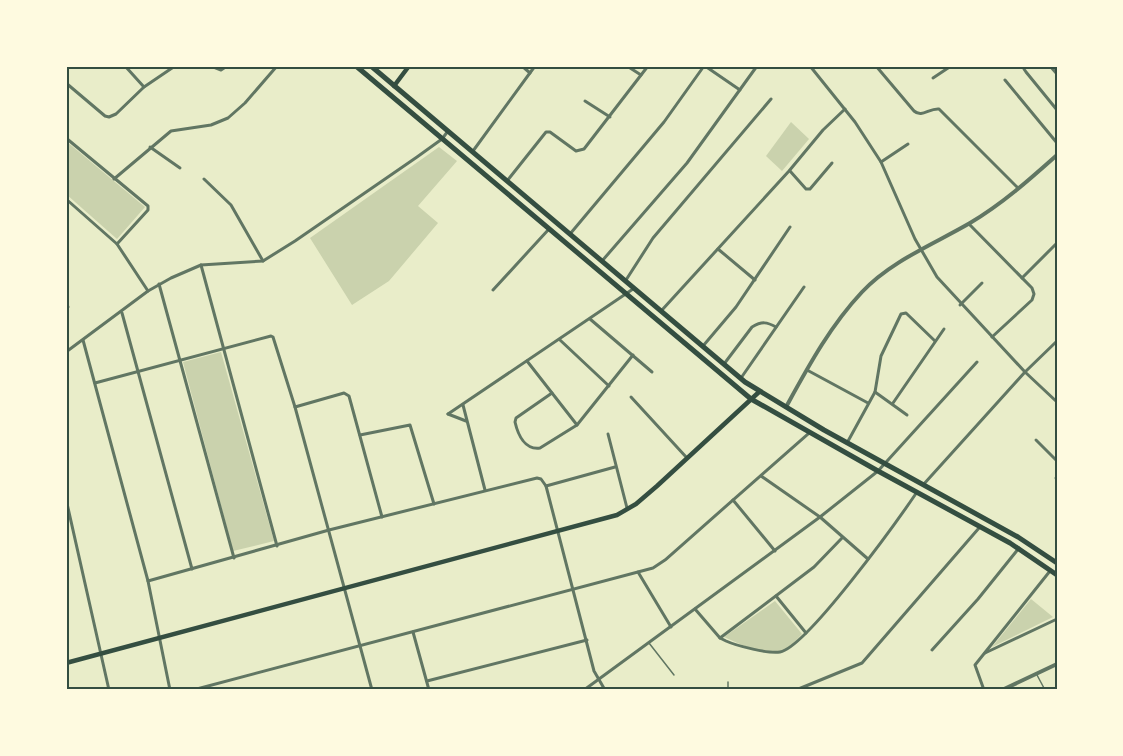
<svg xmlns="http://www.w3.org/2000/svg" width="1123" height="756" viewBox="0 0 1123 756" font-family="'PT Serif',serif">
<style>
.green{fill:#cad2ad}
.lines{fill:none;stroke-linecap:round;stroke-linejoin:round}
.service{stroke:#617663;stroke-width:1.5}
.minor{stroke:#617663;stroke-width:3}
.tertiary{stroke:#617663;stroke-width:4}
.secondary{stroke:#344e41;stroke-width:4.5}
.primary{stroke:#344e41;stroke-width:5}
.neatline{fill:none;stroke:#344e41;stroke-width:2}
</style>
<rect width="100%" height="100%" fill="#e9edc9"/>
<!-- green -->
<g class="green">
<polygon points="791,122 809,139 782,171 766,156"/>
<polygon points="66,141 145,207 117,239 66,194"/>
<polygon points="439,147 457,161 418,206 438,223 389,281 352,305 310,238"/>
<polygon points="221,352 274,541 233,551 183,362"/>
<polygon points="1031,599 1053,617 992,647"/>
<path d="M775,601L802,634C797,639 791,647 784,650C767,657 739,644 724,637Z"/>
</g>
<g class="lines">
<!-- service -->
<g class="service">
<polyline points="649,643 674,675"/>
<polyline points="1037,675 1045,690"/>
<polyline points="728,682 728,690"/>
</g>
<!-- minor -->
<g class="minor">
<polyline points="125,66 144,87"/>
<polyline points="211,66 221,70 227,66"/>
<polyline points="522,66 530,73"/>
<polyline points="627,66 641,75"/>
<polyline points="705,66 740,90"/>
<polyline points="810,66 855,122 881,162 915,239 937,277 1025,372 1057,402"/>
<path d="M876,66L914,111C922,118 929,108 939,109L1018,188"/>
<polyline points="1026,66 1024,69 1026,72 1057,110"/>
<polyline points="1050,66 1057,74"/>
<polyline points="933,78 951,66"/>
<polyline points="1005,80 1057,143"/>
<polyline points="66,83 105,116 109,117 116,114 144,87 175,66"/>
<polyline points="585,101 610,117"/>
<polyline points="66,138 148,206 148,210 117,244"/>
<polyline points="150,147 180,168"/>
<polyline points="473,151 535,66"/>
<polyline points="881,162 908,144"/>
<polyline points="790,171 806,189 810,189 832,163"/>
<polyline points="114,179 171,131 211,125 228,118 245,103 277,66"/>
<polyline points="204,179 231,205 263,261"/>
<polyline points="507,181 546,132 550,132 576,151 584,149 648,66"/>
<polyline points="66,199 117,244 148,291"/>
<polyline points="969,224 1032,288 1034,294 1032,300 992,337"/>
<polyline points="570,234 664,122 704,66"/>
<polyline points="718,249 755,280"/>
<polyline points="602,261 687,163 757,66"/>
<polyline points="201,265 277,546"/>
<polyline points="1022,278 1057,243"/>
<polyline points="626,280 653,238 771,99"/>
<polyline points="159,284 234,558"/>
<polyline points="493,290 549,229"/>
<polyline points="66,303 68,307 66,309"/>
<polyline points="960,305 982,283"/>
<polyline points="662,310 789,171 823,130 845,109"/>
<polyline points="122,313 192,569"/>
<polyline points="590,319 652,372"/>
<polyline points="83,340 148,581 170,690"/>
<polyline points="560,340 609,386"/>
<polyline points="703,346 736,307 790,227"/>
<polyline points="66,352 148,291 171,278 201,265 263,261 295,241 417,157 442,139 448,131"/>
<polyline points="527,361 577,425"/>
<path d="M724,364L752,327C762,321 767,322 776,327"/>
<polyline points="807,370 868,403"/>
<polyline points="741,378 804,287"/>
<polyline points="95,383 271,336 273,337 295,407 372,690"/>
<polyline points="875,392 907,415"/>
<path d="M552,393L516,418L515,422C518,435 525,450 540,448L577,425L633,355"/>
<polyline points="631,397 687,458"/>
<polyline points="893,403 944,329"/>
<polyline points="463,405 485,490"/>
<polyline points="295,407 344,393 349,396 382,517"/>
<polyline points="448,414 633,289"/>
<polyline points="448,414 466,421"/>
<polyline points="608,434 627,508"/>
<polyline points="360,435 410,425 434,504"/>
<polyline points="1036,440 1057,461"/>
<polyline points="847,443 875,392 881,356 901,314 906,313 935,341"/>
<polyline points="761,476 820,517 868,559"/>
<polyline points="1056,478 1057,478"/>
<polyline points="923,485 1025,372 1057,341"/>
<polyline points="546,486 615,467"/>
<polyline points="66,499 109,690"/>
<polyline points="733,500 775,551"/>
<polyline points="638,572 671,627"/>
<polyline points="148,581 329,530 537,478 541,479 546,486 594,671 605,690"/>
<polyline points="776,596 806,633"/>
<path d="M695,609L720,638L726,641C737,646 769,654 780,652C807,647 898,520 917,492"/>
<polyline points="413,632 429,690"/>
<polyline points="720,638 814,567 842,538"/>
<polyline points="932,650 978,599 1019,548"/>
<polyline points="985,653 1057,619"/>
<polyline points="427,681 587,640"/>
<polyline points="193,690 653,568 665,560 809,433"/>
<polyline points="584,690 820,517 878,471 977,362"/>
<polyline points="796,690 862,663 979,528"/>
<polyline points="984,690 975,665 1050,571"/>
</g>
<!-- tertiary -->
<g class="tertiary">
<path d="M786,407C808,367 830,326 862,292C891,261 934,244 970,223C1002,204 1029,180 1057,155"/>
<polyline points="1002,690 1057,664"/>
</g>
<!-- secondary -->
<g class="secondary">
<polyline points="394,86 409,66"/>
<polyline points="66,663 617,515 636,504 657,486 759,392"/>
</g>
<!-- primary -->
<g class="primary">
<polyline points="356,66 751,399 878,471 1010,543 1057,575"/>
<polyline points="371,66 745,382 824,430 1018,537 1057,563"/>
</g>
</g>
<!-- border -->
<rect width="1123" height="756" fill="none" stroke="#fefae0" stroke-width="135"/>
<rect x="68" y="68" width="988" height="620" class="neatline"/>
</svg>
